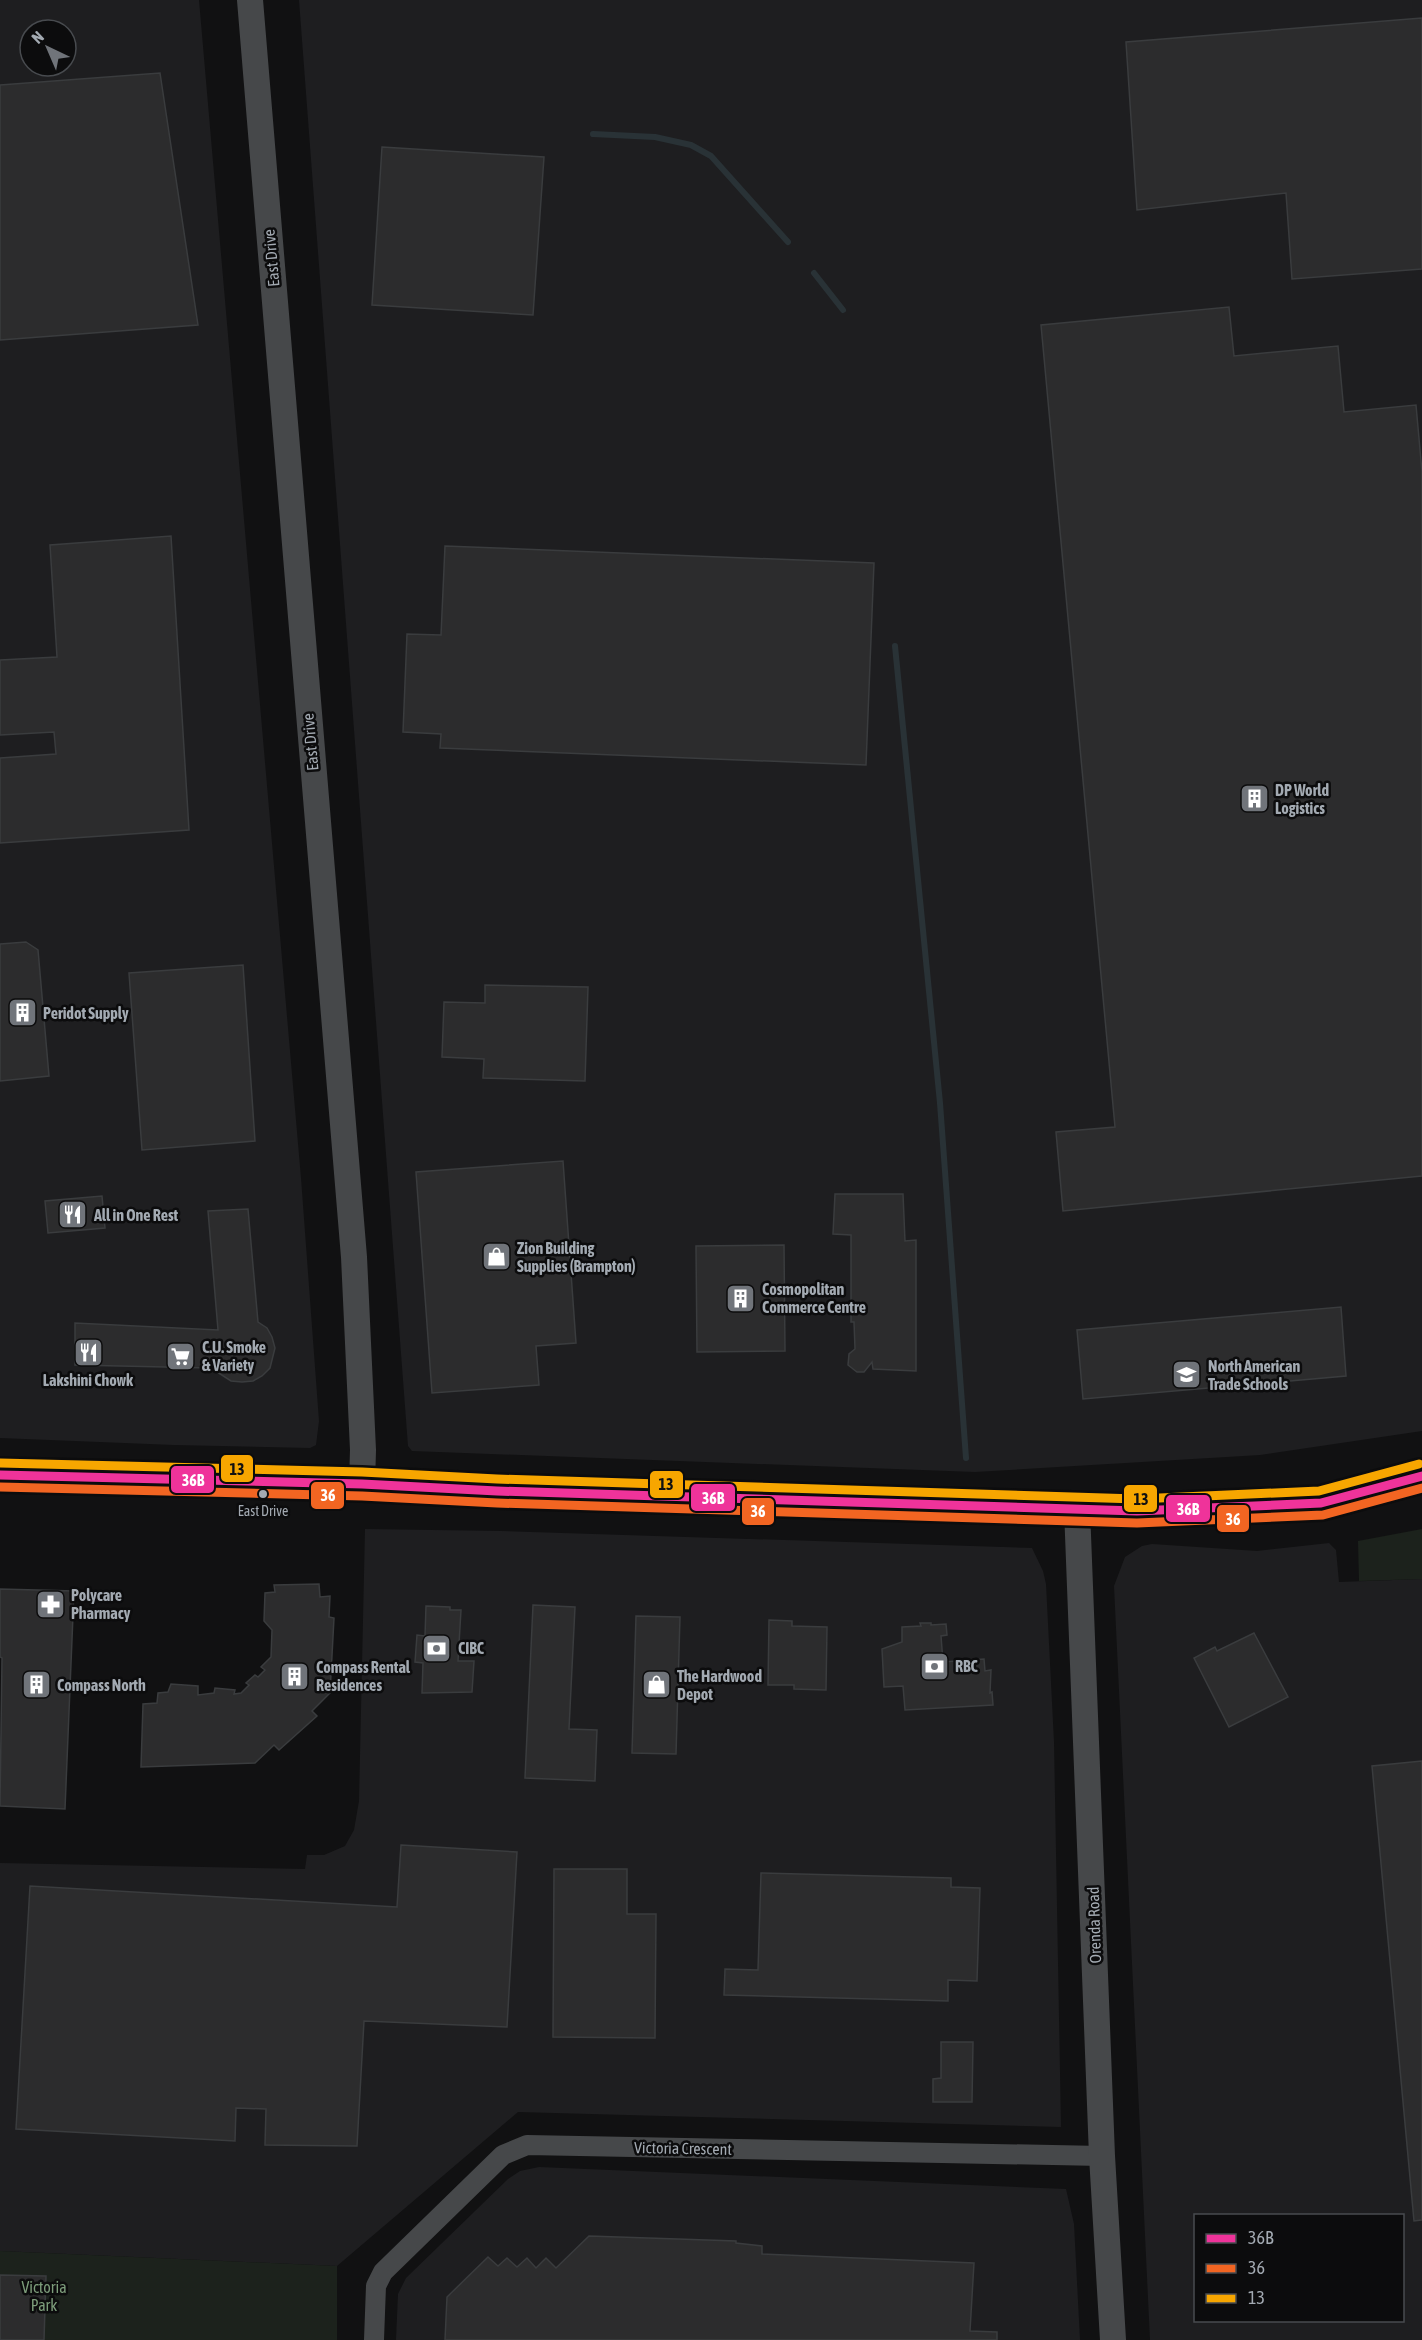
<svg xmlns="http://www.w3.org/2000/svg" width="1422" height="2340" viewBox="0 0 1422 2340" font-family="'Asap Condensed',sans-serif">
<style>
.built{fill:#1e1e20;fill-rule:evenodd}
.green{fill:#1c221c}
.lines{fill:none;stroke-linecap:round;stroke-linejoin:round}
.stream{stroke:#293236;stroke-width:6}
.building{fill:#2c2c2d;stroke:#3a3c3e;stroke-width:1.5}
.minor{stroke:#46484a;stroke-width:20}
.tertiary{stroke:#46484a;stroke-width:26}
.secondary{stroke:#4a4c4e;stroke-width:28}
.bus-1-casing{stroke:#0c0c0d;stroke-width:14}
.bus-2-casing{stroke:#0c0c0d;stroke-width:14}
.bus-3-casing{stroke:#0c0c0d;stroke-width:14}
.bus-1{stroke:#ef339a;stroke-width:9}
.bus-2{stroke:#f26522;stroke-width:9}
.bus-3{stroke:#f7a600;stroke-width:9}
.bus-dot{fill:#a3aab2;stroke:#0c0c0d;stroke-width:2}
.labels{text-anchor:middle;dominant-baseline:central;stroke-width:5;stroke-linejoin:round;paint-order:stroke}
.bus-label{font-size:14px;fill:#a3aab2;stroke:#0c0c0d}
.street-label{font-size:16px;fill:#a3aab2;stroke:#0c0c0d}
.poi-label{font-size:16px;font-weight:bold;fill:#a3aab2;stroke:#0c0c0d;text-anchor:start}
.park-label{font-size:16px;fill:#7d9d7b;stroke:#0c0c0d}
.line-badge{stroke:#0c0c0d;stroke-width:2}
.badge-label{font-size:16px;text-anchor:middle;font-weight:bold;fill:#fff}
.pale-badge-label{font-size:16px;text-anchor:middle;font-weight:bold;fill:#111}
</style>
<rect width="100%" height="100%" fill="#111112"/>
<!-- built -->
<g class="built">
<path d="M0,0H199L301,1178L319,1421L316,1445L310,1448L174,1445L0,1438ZM30,30H66V66H30Z"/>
<polygon points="299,0 1422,0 1422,1431 1260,1455 975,1472 412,1451 408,1446"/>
<polygon points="365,1529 501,1531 1032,1548 1043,1571 1046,1584 1054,1742 1061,2127 518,2112 337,2266 0,2251 0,1863 305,1869 307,1855 324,1855 345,1846 354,1830 359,1801"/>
<path d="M1329,1543L1336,1550L1339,1582L1422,1579V2340H1150L1114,1586L1125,1557L1142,1546L1152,1544L1257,1551ZM1196,2216H1402V2320H1196Z"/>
<polygon points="539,2167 1066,2189 1074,2224 1080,2340 396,2340 398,2294 406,2278 508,2179 520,2171"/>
</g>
<!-- green -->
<g class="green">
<polygon points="1422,1529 1422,1579 1359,1581 1358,1541"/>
<polygon points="0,2251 337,2266 337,2340 0,2340"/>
</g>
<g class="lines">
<!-- stream -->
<g class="stream">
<polyline points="593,134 655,137 691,145 711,156 788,242"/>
<polyline points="814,273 843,310"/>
<polyline points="895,646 940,1103 966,1458"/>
</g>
</g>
<!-- building -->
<g class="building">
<polygon points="1422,18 1422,269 1292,279 1286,193 1137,210 1126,42"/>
<polygon points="160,73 198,325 0,340 0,85"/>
<polygon points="382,147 544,157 533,315 372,305"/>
<polygon points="1229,307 1234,356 1338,346 1344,412 1416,405 1422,472 1422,1176 1063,1211 1056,1132 1115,1127 1041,325"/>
<polygon points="171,536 189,830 0,843 0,758 56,754 54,732 0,735 0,660 57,657 50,545"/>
<polygon points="445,546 874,563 866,765 440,748 441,734 403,732 407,634 441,635"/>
<polygon points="26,942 38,950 49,1076 0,1081 0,944"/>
<polygon points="243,965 255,1141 142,1150 129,973"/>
<polygon points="485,985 588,987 585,1081 483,1078 484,1059 442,1057 444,1002 485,1003"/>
<polygon points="563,1161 576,1343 536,1346 539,1385 432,1393 416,1172"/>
<polygon points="835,1194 903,1194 905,1241 916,1240 916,1371 873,1369 872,1362 864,1372 857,1372 848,1365 849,1354 855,1349 854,1322 851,1322 851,1235 833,1234"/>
<polygon points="102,1196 105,1228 48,1233 45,1201"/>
<polygon points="248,1209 258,1322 267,1328 272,1337 275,1348 270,1368 262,1376 253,1381 242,1382 231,1381 211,1368 75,1365 75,1323 218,1330 208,1211"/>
<polygon points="784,1245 785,1351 697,1352 696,1246"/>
<polygon points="1341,1307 1346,1376 1083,1399 1077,1330"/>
<polygon points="319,1584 320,1597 330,1596 329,1617 334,1618 330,1693 312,1711 317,1716 279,1750 274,1745 255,1763 141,1767 143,1704 157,1703 158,1693 168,1692 171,1684 198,1686 198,1695 214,1693 215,1688 235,1690 234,1694 241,1693 249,1685 246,1683 255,1675 258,1677 265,1670 261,1667 271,1657 272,1630 264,1621 265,1593 275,1592 274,1585"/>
<polygon points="0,1589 74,1591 65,1809 0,1806 2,1658 0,1657"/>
<polygon points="533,1605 575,1607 569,1729 597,1730 595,1781 525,1778"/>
<polygon points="426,1606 450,1607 450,1610 461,1610 458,1661 474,1661 472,1692 422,1693 423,1663 415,1662 417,1635 425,1636"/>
<polygon points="636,1616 680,1617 676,1754 632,1753"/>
<polygon points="769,1620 792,1621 792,1626 827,1627 826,1690 794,1689 794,1685 768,1685"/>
<polygon points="920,1623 931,1623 931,1625 946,1624 947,1635 941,1636 943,1662 984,1659 985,1671 991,1670 990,1693 992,1692 993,1705 905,1710 903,1686 884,1687 882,1649 902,1642 902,1627 921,1626"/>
<polygon points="1254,1633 1288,1697 1229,1727 1194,1658 1215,1647 1217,1651"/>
<polygon points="1422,1761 1422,2220 1414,2221 1372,1766"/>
<polygon points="401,1845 517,1852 507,2027 364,2021 357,2146 265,2145 266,2109 236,2108 235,2141 16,2129 30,1886 397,1907"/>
<polygon points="554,1869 627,1869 627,1914 656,1914 655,2038 553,2037"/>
<polygon points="761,1873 951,1878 951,1887 980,1888 977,1981 948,1980 948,2001 724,1995 725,1969 758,1970"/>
<polygon points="941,2042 973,2042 972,2102 933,2102 933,2079 941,2078"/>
<polygon points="589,2236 736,2241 736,2243 762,2246 762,2254 974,2263 970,2331 997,2332 997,2340 445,2340 447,2297 488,2257 498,2266 507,2258 517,2267 527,2258 536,2268 546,2258 556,2268"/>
<polygon points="0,2275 46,2276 44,2340 0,2340"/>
</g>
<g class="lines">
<!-- minor -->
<polyline class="minor" points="374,2340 376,2286 383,2272 503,2155 527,2145 1102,2156"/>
<!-- tertiary -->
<g class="tertiary">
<polyline points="250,0 354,1257 363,1450 362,1484"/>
<polyline points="1077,1509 1102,2156 1113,2340"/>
</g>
<!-- secondary -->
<polyline class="secondary" points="0,1475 362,1484 497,1491 1137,1511 1189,1510 1321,1503 1422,1476"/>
<defs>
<polyline id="bus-1" points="0,1475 362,1484 497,1491 1137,1511 1321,1503 1422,1476"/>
<polyline id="bus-2" points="0,1487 362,1496 497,1503 1137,1523 1323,1515 1422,1488"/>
<polyline id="bus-3" points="0,1463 362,1472 497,1479 1137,1499 1319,1491 1419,1464"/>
</defs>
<!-- bus-1 casing -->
<use href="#bus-1" class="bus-1-casing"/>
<!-- bus-2 casing -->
<use href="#bus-2" class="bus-2-casing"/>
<!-- bus-3 casing -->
<use href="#bus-3" class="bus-3-casing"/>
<!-- bus-1 -->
<use href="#bus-1" class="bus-1"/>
<!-- bus-2 -->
<use href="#bus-2" class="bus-2"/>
<!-- bus-3 -->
<use href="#bus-3" class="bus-3"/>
</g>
<!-- icons -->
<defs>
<symbol id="building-square" viewBox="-11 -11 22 22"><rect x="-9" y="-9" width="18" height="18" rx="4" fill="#70747a" stroke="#0c0c0d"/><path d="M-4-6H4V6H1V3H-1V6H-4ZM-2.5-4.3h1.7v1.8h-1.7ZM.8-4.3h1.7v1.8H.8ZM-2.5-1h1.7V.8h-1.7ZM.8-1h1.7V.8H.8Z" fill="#fff"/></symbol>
<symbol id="restaurant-square" viewBox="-11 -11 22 22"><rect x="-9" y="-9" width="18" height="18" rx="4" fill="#70747a" stroke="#0c0c0d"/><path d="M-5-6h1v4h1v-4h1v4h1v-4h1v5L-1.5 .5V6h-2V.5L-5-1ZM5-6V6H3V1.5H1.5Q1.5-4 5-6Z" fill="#fff"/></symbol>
<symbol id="shop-square" viewBox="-11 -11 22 22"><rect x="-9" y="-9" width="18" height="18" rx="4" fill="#70747a" stroke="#0c0c0d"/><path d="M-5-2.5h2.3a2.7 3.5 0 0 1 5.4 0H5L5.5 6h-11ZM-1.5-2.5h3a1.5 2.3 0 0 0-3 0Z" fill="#fff"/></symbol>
<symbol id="supermarket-square" viewBox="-11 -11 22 22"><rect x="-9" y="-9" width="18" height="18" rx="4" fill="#70747a" stroke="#0c0c0d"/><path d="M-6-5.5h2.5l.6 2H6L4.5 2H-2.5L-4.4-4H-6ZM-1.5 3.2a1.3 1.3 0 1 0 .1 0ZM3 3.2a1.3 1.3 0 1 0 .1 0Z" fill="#fff"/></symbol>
<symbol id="university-square" viewBox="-11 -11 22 22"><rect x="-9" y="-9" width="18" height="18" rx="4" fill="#70747a" stroke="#0c0c0d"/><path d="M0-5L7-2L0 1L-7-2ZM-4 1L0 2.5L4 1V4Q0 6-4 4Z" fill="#fff"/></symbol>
<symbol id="pharmacy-square" viewBox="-11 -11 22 22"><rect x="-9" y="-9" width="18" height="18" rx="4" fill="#70747a" stroke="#0c0c0d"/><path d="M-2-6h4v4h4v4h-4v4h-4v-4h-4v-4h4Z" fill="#fff"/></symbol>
<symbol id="bank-square" viewBox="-11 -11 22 22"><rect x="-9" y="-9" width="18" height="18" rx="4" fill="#70747a" stroke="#0c0c0d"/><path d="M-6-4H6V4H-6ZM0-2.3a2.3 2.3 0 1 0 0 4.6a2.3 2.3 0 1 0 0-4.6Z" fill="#fff"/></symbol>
</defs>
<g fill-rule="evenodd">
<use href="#building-square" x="1238" y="782" width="33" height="33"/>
<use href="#building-square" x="6" y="996" width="33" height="33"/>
<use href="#restaurant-square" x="56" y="1198" width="33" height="33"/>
<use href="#shop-square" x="480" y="1240" width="33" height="33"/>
<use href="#building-square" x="724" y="1282" width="33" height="33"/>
<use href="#restaurant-square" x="72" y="1336" width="33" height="33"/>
<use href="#supermarket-square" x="164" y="1340" width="33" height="33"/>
<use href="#university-square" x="1170" y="1358" width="33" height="33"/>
<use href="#pharmacy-square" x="34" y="1588" width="33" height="33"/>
<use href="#bank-square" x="420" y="1632" width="33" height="33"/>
<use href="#bank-square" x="918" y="1650" width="33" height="33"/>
<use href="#building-square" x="278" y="1660" width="33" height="33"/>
<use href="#building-square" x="20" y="1668" width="33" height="33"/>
<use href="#shop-square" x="640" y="1668" width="33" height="33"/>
</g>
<!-- markers -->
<circle class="bus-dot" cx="263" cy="1494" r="5"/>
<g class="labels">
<!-- bus labels -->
<g class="bus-label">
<text x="263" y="1511">East Drive</text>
</g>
<!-- street labels -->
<g class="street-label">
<text transform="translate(271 258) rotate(-95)">East Drive</text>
<text transform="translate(310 742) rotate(-95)">East Drive</text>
<text transform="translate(1094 1925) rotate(-92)">Orenda Road</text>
<text transform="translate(683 2148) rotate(1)">Victoria Crescent</text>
</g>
<!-- poi labels -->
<g class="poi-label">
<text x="1275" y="790">DP World<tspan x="1275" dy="18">Logistics</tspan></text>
<text x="43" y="1013">Peridot Supply</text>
<text x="94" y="1215">All in One Rest</text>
<text x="517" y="1248">Zion Building<tspan x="517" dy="18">Supplies (Brampton)</tspan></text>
<text x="762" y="1289">Cosmopolitan<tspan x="762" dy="18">Commerce Centre</tspan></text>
<text x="202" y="1347">C.U. Smoke<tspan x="202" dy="18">&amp; Variety</tspan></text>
<text x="1208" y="1366">North American<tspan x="1208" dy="18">Trade Schools</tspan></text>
<text x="88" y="1380" text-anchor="middle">Lakshini Chowk</text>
<text x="71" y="1595">Polycare<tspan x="71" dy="18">Pharmacy</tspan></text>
<text x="458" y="1648">CIBC</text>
<text x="955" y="1666">RBC</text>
<text x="316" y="1667">Compass Rental<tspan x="316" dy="18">Residences</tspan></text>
<text x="677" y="1676">The Hardwood<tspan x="677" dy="18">Depot</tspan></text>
<text x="57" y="1685">Compass North</text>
</g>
<!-- park labels -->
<g class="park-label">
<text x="44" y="2287">Victoria<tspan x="44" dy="18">Park</tspan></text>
</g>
</g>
<g class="line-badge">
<rect x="220" y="1454" width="34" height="29" rx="6" fill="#f7a600"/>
<rect x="170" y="1465" width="45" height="29" rx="6" fill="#ef339a"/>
<rect x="649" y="1470" width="35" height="29" rx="6" fill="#f7a600"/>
<rect x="310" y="1481" width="35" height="29" rx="6" fill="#f26522"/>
<rect x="690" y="1483" width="46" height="29" rx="6" fill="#ef339a"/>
<rect x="1123" y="1484" width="35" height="29" rx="6" fill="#f7a600"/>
<rect x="1165" y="1494" width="46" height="29" rx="6" fill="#ef339a"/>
<rect x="741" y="1497" width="34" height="29" rx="6" fill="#f26522"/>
<rect x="1216" y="1504" width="34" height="29" rx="6" fill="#f26522"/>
</g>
<g class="badge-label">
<text x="193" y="1486">36B</text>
<text x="328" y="1501">36</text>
<text x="713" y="1504">36B</text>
<text x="1188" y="1515">36B</text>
<text x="758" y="1517">36</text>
<text x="1233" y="1525">36</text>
</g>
<g class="pale-badge-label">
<text x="237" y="1475">13</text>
<text x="666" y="1490">13</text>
<text x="1141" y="1505">13</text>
</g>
<!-- legend -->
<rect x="1194" y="2214" width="210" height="108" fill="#0c0c0d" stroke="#484b4f" stroke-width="1.5"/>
<rect x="1206" y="2234" width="30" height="9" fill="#ef339a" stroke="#484b4f" stroke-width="1.5"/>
<text x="1248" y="2244" font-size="18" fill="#a3aab2">36B</text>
<rect x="1206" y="2264" width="30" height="9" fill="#f26522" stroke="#484b4f" stroke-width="1.5"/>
<text x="1248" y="2274" font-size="18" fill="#a3aab2">36</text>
<rect x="1206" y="2294" width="30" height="9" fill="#f7a600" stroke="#484b4f" stroke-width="1.5"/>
<text x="1248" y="2304" font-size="18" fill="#a3aab2">13</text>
<!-- north arrow -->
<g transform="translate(48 48) rotate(316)"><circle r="28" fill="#0c0c0d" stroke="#484b4f" stroke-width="1.5"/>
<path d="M0-4.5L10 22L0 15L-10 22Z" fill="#70747a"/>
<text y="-9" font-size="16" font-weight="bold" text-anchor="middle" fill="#a3aab2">N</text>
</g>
</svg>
